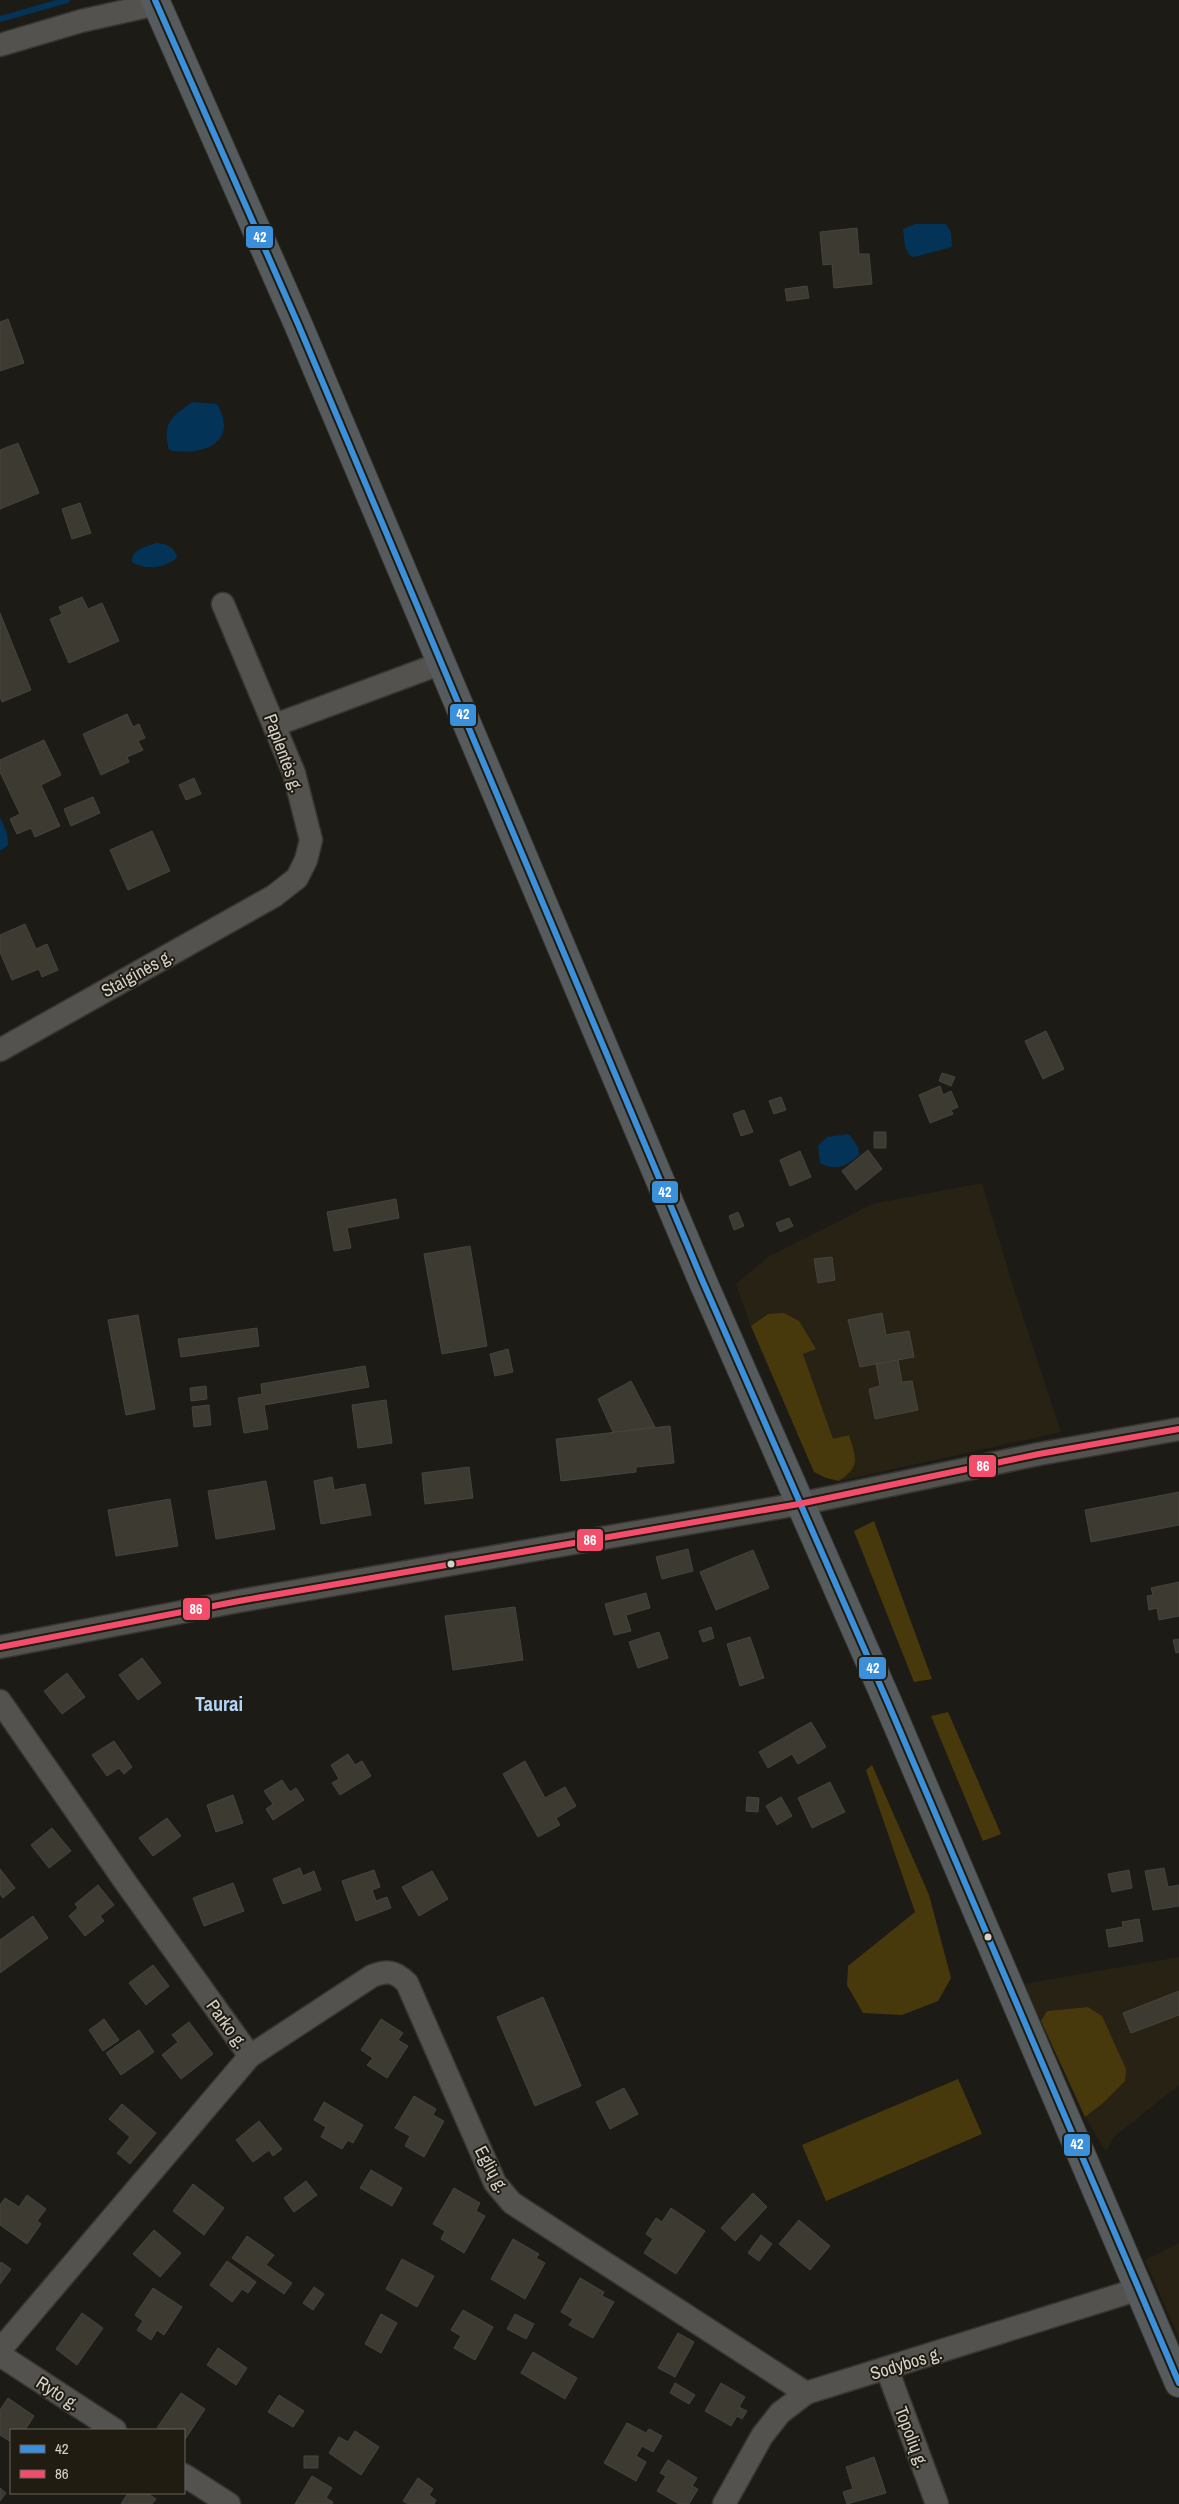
<svg xmlns="http://www.w3.org/2000/svg" width="1179" height="2504" viewBox="0 0 1179 2504" font-family="'Archivo Narrow',sans-serif">
<style>
.built{fill:#272213}
.green{fill:#48390c}
.water{fill:#033356}
.lines{fill:none;stroke-linecap:round;stroke-linejoin:round}
.stream{stroke:#033356;stroke-width:6}
.building{fill:#3d3a31;stroke:#46443f}
.minor-casing{stroke:#373632;stroke-width:25}
.highway-casing{stroke:#373632;stroke-width:30}
.minor{stroke:#54524e;stroke-width:22}
.highway{stroke:#565c5e;stroke-width:28}
.bus-1-casing{stroke:#201c12;stroke-width:10}
.bus-2-casing{stroke:#201c12;stroke-width:10}
.bus-1{stroke:#3a90db;stroke-width:6}
.bus-2{stroke:#f44d6c;stroke-width:6}
.bus-dot{fill:#d4d1ca;stroke:#201c12;stroke-width:2}
.labels{text-anchor:middle;dominant-baseline:central;stroke-width:4;stroke-linejoin:round;paint-order:stroke}
.street-label{font-size:18px;fill:#d4d1ca;stroke:#201c12}
.quarter-label{font-size:20px;font-weight:bold;fill:#b3d5f7;stroke:#201c12}
.line-badge{stroke:#201c12;stroke-width:2}
.badge-label{font-size:14px;text-anchor:middle;font-weight:bold;fill:#fff}
</style>
<rect width="100%" height="100%" fill="#1c1b16"/>
<!-- built -->
<g class="built">
<polygon points="982,1183 1013,1286 1061,1432 839,1481 849,1474 848,1435 833,1440 803,1354 815,1349 768,1314 751,1326 736,1284 768,1257 872,1204"/>
<polygon points="1179,1957 1179,2085 1114,2137 1106,2151 1085,2117 1103,2103 1102,2016 1088,2007 1047,2011 1041,2021 1023,1984"/>
<polygon points="1179,2243 1179,2338 1145,2260"/>
</g>
<!-- green -->
<g class="green">
<path d="M784,1313L799,1321L816,1349L803,1354L833,1439L849,1435C856,1458 861,1466 839,1481L826,1478L814,1472L751,1326L768,1314Z"/>
<polygon points="874,1521 932,1679 914,1682 854,1531"/>
<polygon points="948,1712 1001,1834 983,1841 931,1716"/>
<polygon points="872,1765 929,1895 951,1978 938,2001 902,2015 863,2013 847,1985 848,1966 915,1912 866,1770"/>
<polygon points="1088,2007 1102,2016 1126,2069 1125,2081 1103,2103 1085,2117 1041,2021 1047,2011"/>
<polygon points="958,2079 982,2134 826,2201 802,2145"/>
</g>
<!-- water -->
<g class="water">
<polygon points="915,224 946,224 951,232 952,247 914,257 909,255 905,247 903,229"/>
<path d="M192,402L217,404C240,443 202,457 169,450C162,422 171,418 192,402Z"/>
<path d="M156,543C166,543 176,548 177,558C164,568 146,571 132,562C131,549 146,547 156,543Z"/>
<polygon points="0,817 7,833 8,845 0,851"/>
<path d="M849,1134L858,1147L859,1155C846,1166 836,1172 820,1163L818,1146L827,1137Z"/>
</g>
<g class="lines">
<!-- stream -->
<polyline class="stream" points="0,19 67,0"/>
</g>
<!-- building -->
<g class="building">
<polygon points="857,228 859,254 869,254 872,284 834,288 832,264 823,265 820,232"/>
<polygon points="807,286 809,298 787,301 785,289"/>
<polygon points="8,319 24,363 0,371 0,322"/>
<polygon points="18,443 39,493 0,509 0,450"/>
<polygon points="80,503 91,533 72,539 62,509"/>
<polygon points="82,597 88,609 102,603 119,641 69,663 50,619 62,614 59,607"/>
<polygon points="0,613 31,690 2,702 0,697"/>
<polygon points="127,714 133,727 139,724 145,738 138,741 143,750 127,757 129,762 101,775 83,734"/>
<polygon points="44,740 61,775 41,785 60,826 35,837 31,828 17,834 10,819 20,814 0,772 0,760"/>
<polygon points="194,778 201,794 186,800 179,785"/>
<polygon points="93,797 100,813 71,826 64,809"/>
<polygon points="152,831 170,871 128,890 110,850"/>
<polygon points="25,924 36,949 47,944 58,970 42,977 39,969 12,980 0,952 0,935"/>
<polygon points="1046,1031 1064,1069 1043,1079 1025,1041"/>
<polygon points="942,1073 955,1077 951,1086 939,1081"/>
<polygon points="940,1086 943,1095 951,1091 958,1107 951,1110 953,1114 930,1123 919,1095"/>
<polygon points="781,1097 786,1110 774,1114 769,1101"/>
<polygon points="744,1110 753,1132 741,1136 733,1114"/>
<rect x="874" y="1132" width="12" height="16"/>
<polygon points="868,1150 882,1169 856,1190 842,1171"/>
<polygon points="800,1151 811,1177 790,1186 780,1160"/>
<polygon points="396,1199 399,1218 347,1228 351,1248 334,1251 327,1212"/>
<polygon points="738,1212 744,1226 734,1230 729,1216"/>
<polygon points="789,1218 793,1226 780,1232 776,1223"/>
<polygon points="470,1246 487,1346 442,1354 424,1254"/>
<polygon points="832,1257 835,1280 818,1283 814,1259"/>
<polygon points="882,1313 886,1335 909,1331 914,1357 860,1367 848,1320"/>
<polygon points="138,1315 155,1409 126,1415 108,1320"/>
<polygon points="257,1328 259,1346 181,1357 178,1339"/>
<polygon points="508,1349 513,1372 495,1376 490,1354"/>
<polygon points="898,1360 902,1382 912,1381 918,1410 875,1419 869,1389 880,1386 876,1364"/>
<polygon points="365,1366 369,1387 264,1405 268,1429 244,1433 238,1398 262,1394 261,1384"/>
<polygon points="631,1381 655,1427 613,1432 598,1399"/>
<polygon points="206,1386 207,1399 191,1401 190,1388"/>
<polygon points="386,1400 392,1443 358,1448 352,1405"/>
<polygon points="209,1405 211,1425 194,1427 192,1407"/>
<polygon points="670,1426 674,1463 636,1467 636,1472 561,1481 556,1439"/>
<polygon points="469,1467 473,1498 425,1504 422,1473"/>
<polygon points="332,1477 334,1490 365,1484 371,1515 321,1524 314,1481"/>
<polygon points="266,1481 275,1529 216,1539 208,1491"/>
<polygon points="1179,1492 1179,1525 1091,1542 1085,1510"/>
<polygon points="170,1499 178,1546 116,1556 108,1510"/>
<polygon points="688,1549 693,1571 662,1579 656,1557"/>
<polygon points="753,1550 769,1588 716,1610 700,1572"/>
<polygon points="1179,1582 1179,1616 1159,1620 1157,1608 1149,1610 1147,1596 1153,1595 1151,1588"/>
<polygon points="646,1593 650,1608 626,1615 631,1631 614,1635 605,1604"/>
<polygon points="515,1607 523,1660 453,1670 445,1616"/>
<polygon points="711,1627 714,1638 703,1642 699,1631"/>
<polygon points="659,1632 668,1658 638,1668 629,1642"/>
<polygon points="750,1637 764,1678 740,1686 727,1644"/>
<polygon points="1179,1639 1179,1652 1176,1653 1173,1640"/>
<polygon points="142,1658 161,1683 138,1700 119,1675"/>
<polygon points="67,1673 85,1697 62,1714 44,1691"/>
<polygon points="811,1722 826,1747 798,1764 792,1754 768,1768 759,1752"/>
<polygon points="114,1741 132,1767 124,1774 119,1768 107,1776 92,1755"/>
<polygon points="348,1754 355,1765 362,1761 371,1776 340,1795 332,1783 339,1779 331,1765"/>
<polygon points="525,1761 545,1798 565,1787 576,1806 556,1818 560,1825 538,1837 503,1774"/>
<polygon points="282,1780 290,1792 296,1788 304,1800 273,1820 266,1809 273,1804 264,1791"/>
<polygon points="830,1782 845,1812 812,1828 798,1798"/>
<polygon points="233,1795 243,1823 216,1832 207,1805"/>
<polygon points="747,1797 759,1798 758,1812 746,1811"/>
<polygon points="781,1797 792,1816 777,1825 766,1806"/>
<polygon points="167,1818 181,1836 153,1856 139,1838"/>
<polygon points="52,1828 71,1851 49,1868 31,1845"/>
<polygon points="300,1868 303,1876 314,1871 321,1890 283,1904 273,1879"/>
<polygon points="1164,1868 1168,1887 1179,1885 1179,1906 1153,1910 1145,1871"/>
<polygon points="0,1869 15,1888 3,1898 0,1894"/>
<polygon points="374,1870 380,1887 372,1890 376,1901 387,1897 391,1908 356,1921 342,1881"/>
<polygon points="1129,1870 1132,1888 1112,1892 1108,1874"/>
<polygon points="432,1871 448,1899 419,1916 402,1887"/>
<polygon points="233,1883 244,1911 204,1926 193,1898"/>
<polygon points="98,1885 114,1905 100,1916 104,1921 85,1936 69,1916 78,1908 75,1904"/>
<polygon points="33,1916 48,1938 0,1973 0,1940"/>
<polygon points="1139,1919 1143,1941 1109,1947 1106,1930 1123,1927 1122,1922"/>
<polygon points="153,1965 169,1986 146,2005 129,1983"/>
<polygon points="1179,1991 1179,2015 1131,2033 1123,2013"/>
<polygon points="543,1997 581,2086 535,2106 497,2017"/>
<polygon points="104,2019 119,2040 103,2051 89,2030"/>
<polygon points="381,2019 403,2033 398,2040 408,2046 387,2078 367,2065 373,2058 361,2050"/>
<polygon points="189,2022 213,2054 181,2079 162,2055 178,2042 172,2035"/>
<polygon points="139,2030 154,2052 121,2075 106,2053"/>
<polygon points="624,2088 638,2114 610,2129 596,2102"/>
<polygon points="414,2096 436,2109 433,2115 444,2121 424,2157 405,2146 410,2136 395,2128"/>
<polygon points="324,2102 363,2125 353,2143 348,2140 342,2149 321,2137 326,2127 314,2120"/>
<polygon points="122,2104 156,2133 130,2164 117,2153 130,2137 109,2119"/>
<polygon points="259,2121 282,2149 273,2156 269,2150 253,2162 236,2140"/>
<polygon points="371,2170 402,2188 392,2206 360,2188"/>
<polygon points="306,2181 317,2195 294,2212 284,2198"/>
<polygon points="193,2184 224,2208 204,2235 173,2211"/>
<polygon points="454,2188 480,2203 476,2211 485,2216 464,2253 441,2239 445,2231 433,2224"/>
<polygon points="753,2193 767,2207 735,2241 721,2228"/>
<polygon points="27,2195 46,2209 37,2221 41,2224 27,2244 0,2225 0,2205 5,2198 19,2207"/>
<polygon points="671,2208 705,2231 676,2274 644,2253 653,2239 646,2234 656,2218 662,2222"/>
<polygon points="799,2220 830,2246 810,2270 779,2244"/>
<polygon points="154,2230 181,2253 160,2277 133,2254"/>
<polygon points="761,2235 772,2244 759,2261 748,2253"/>
<polygon points="247,2236 274,2255 266,2265 292,2283 284,2294 232,2258"/>
<polygon points="513,2239 539,2254 536,2258 545,2263 525,2299 491,2279"/>
<polygon points="402,2259 434,2276 417,2307 386,2289"/>
<polygon points="227,2261 256,2282 248,2293 242,2289 232,2302 210,2285"/>
<polygon points="1,2262 11,2269 0,2284 0,2264"/>
<polygon points="580,2278 604,2292 602,2296 614,2302 593,2338 569,2325 573,2319 561,2312"/>
<polygon points="314,2287 324,2294 313,2310 303,2303"/>
<polygon points="153,2288 182,2307 164,2335 157,2330 151,2340 137,2330 143,2321 135,2315"/>
<polygon points="463,2310 493,2327 475,2360 454,2348 461,2336 451,2330"/>
<polygon points="82,2313 103,2328 77,2365 56,2349"/>
<polygon points="381,2314 397,2323 381,2353 365,2344"/>
<polygon points="515,2314 534,2324 526,2339 507,2329"/>
<polygon points="678,2333 694,2342 675,2377 658,2368"/>
<polygon points="218,2348 247,2368 236,2385 207,2365"/>
<polygon points="533,2352 577,2378 565,2399 521,2373"/>
<polygon points="675,2383 695,2395 689,2404 670,2393"/>
<polygon points="721,2383 745,2397 739,2407 747,2411 742,2419 737,2416 731,2426 705,2411"/>
<polygon points="181,2393 205,2409 184,2441 184,2430 157,2428"/>
<polygon points="279,2395 304,2411 293,2427 268,2412"/>
<polygon points="8,2398 34,2416 25,2430 11,2430 11,2442 0,2435 0,2410"/>
<polygon points="627,2423 646,2433 649,2429 662,2436 653,2452 642,2446 636,2456 646,2462 636,2481 604,2463"/>
<polygon points="355,2431 379,2447 361,2475 329,2453 339,2437 348,2442"/>
<rect x="304" y="2456" width="14" height="12"/>
<polygon points="874,2457 886,2493 847,2504 843,2492 853,2489 846,2467"/>
<polygon points="668,2460 697,2478 692,2486 698,2489 689,2504 679,2504 657,2491 666,2476 660,2473"/>
<polygon points="312,2476 332,2488 326,2498 333,2502 332,2504 295,2504"/>
<polygon points="418,2478 433,2489 429,2495 436,2500 434,2504 408,2504 403,2501"/>
<polygon points="0,2488 6,2493 0,2501"/>
<polygon points="128,2493 147,2493 156,2499 152,2504 121,2504"/>
</g>
<g class="lines">
<defs>
<g id="minor">
<polyline points="0,45 81,21 157,4"/>
<polyline points="275,725 442,663"/>
<polyline points="0,1050 274,896 297,878 306,860 311,840 294,773 223,604"/>
<polyline points="0,1647 239,1601 799,1504 1039,1454 1179,1429"/>
<polyline points="0,1701 126,1883 250,2056 0,2350"/>
<path d="M250,2056L372,1976C387,1970 395,1971 407,1983L495,2183L512,2203L806,2393"/>
<polyline points="0,2355 115,2430"/>
<polyline points="887,2369 937,2504"/>
<polyline points="184,2475 229,2504"/>
<polyline points="724,2504 762,2436 780,2413 806,2393 1139,2289"/>
</g>
<polyline id="highway" points="155,0 298,324 703,1282 888,1703 1179,2383"/>
</defs>
<!-- minor casing -->
<use href="#minor" class="minor-casing"/>
<!-- highway casing -->
<use href="#highway" class="highway-casing"/>
<!-- minor -->
<use href="#minor" class="minor"/>
<!-- highway -->
<use href="#highway" class="highway"/>
<defs>
<polyline id="bus-1" points="155,0 298,324 703,1282 888,1703 1179,2383"/>
<polyline id="bus-2" points="0,1647 239,1601 799,1504 1039,1454 1179,1429"/>
</defs>
<!-- bus-1 casing -->
<use href="#bus-1" class="bus-1-casing"/>
<!-- bus-2 casing -->
<use href="#bus-2" class="bus-2-casing"/>
<!-- bus-1 -->
<use href="#bus-1" class="bus-1"/>
<!-- bus-2 -->
<use href="#bus-2" class="bus-2"/>
</g>
<!-- markers -->
<g class="bus-dot">
<circle cx="451" cy="1564" r="4.5"/>
<circle cx="988" cy="1937" r="4.5"/>
</g>
<g class="labels">
<!-- street labels -->
<g class="street-label">
<text transform="translate(284 753) rotate(70)">Paplentės g.</text>
<text transform="translate(137 973) rotate(-29)">Staiginės g.</text>
<text transform="translate(227 2024) rotate(54)">Parko g.</text>
<text transform="translate(492 2169) rotate(61)">Eglių g.</text>
<text transform="translate(906 2363) rotate(-17)">Sodybos g.</text>
<text transform="translate(58 2393) rotate(33)">Ryto g.</text>
<text transform="translate(912 2437) rotate(69)">Topolių g.</text>
</g>
<!-- quarter labels -->
<g class="quarter-label">
<text x="219" y="1703">Taurai</text>
</g>
</g>
<g class="line-badge">
<rect x="245" y="225" width="29" height="24" rx="5" fill="#3a90db"/>
<rect x="449" y="703" width="28" height="24" rx="5" fill="#3a90db"/>
<rect x="651" y="1180" width="28" height="24" rx="5" fill="#3a90db"/>
<rect x="968" y="1454" width="29" height="24" rx="5" fill="#f44d6c"/>
<rect x="576" y="1528" width="28" height="24" rx="5" fill="#f44d6c"/>
<rect x="182" y="1597" width="29" height="24" rx="5" fill="#f44d6c"/>
<rect x="858" y="1656" width="29" height="24" rx="5" fill="#3a90db"/>
<rect x="1063" y="2133" width="28" height="24" rx="5" fill="#3a90db"/>
</g>
<g class="badge-label">
<text x="260" y="242">42</text>
<text x="463" y="719">42</text>
<text x="665" y="1197">42</text>
<text x="983" y="1471">86</text>
<text x="590" y="1545">86</text>
<text x="196" y="1614">86</text>
<text x="873" y="1673">42</text>
<text x="1077" y="2149">42</text>
</g>
<!-- legend -->
<rect x="10" y="2429" width="175" height="65" fill="#201c12" stroke="#68645c"/>
<rect x="20" y="2445" width="25" height="8" fill="#3a90db" stroke="#68645c"/>
<text x="55" y="2454" font-size="15" fill="#d4d1ca">42</text>
<rect x="20" y="2470" width="25" height="8" fill="#f44d6c" stroke="#68645c"/>
<text x="55" y="2479" font-size="15" fill="#d4d1ca">86</text>
</svg>
